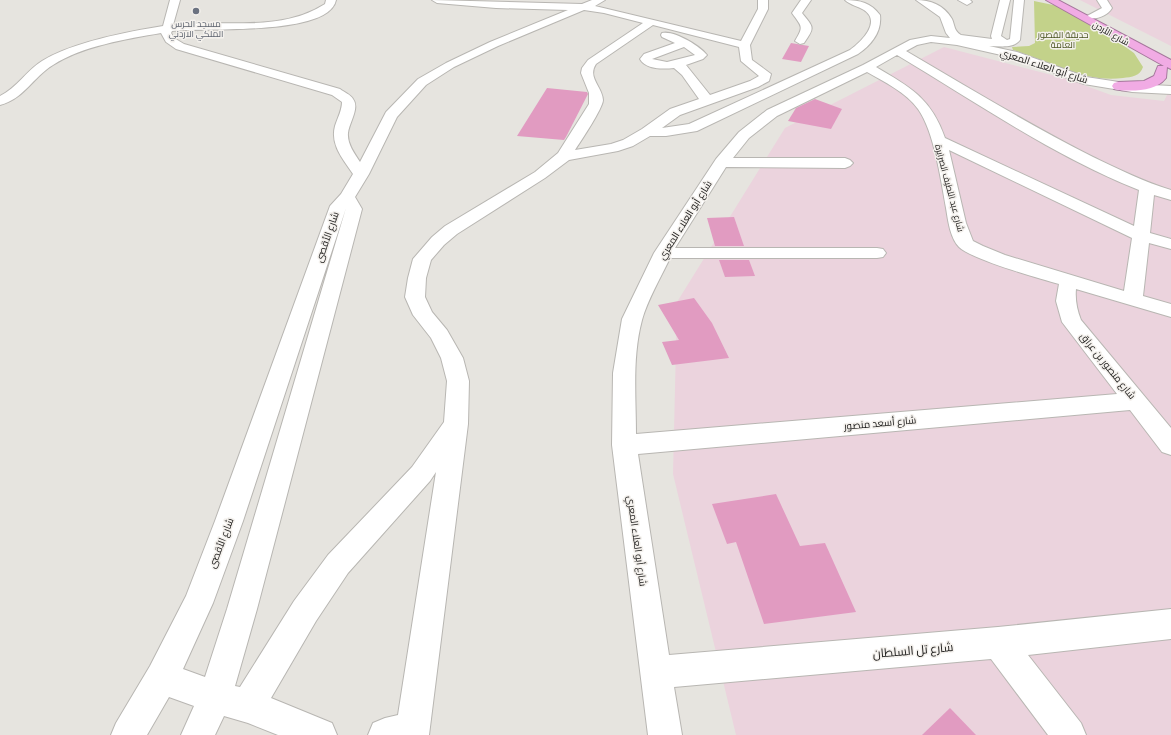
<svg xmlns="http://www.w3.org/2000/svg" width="1171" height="735" viewBox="0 0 1171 735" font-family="'PT Sans Narrow',Cairo,sans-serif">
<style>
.commercial{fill:#ebd3dd}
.green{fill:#c3d28a}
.building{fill:#e19bc1}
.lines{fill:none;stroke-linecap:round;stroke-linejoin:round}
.minor-casing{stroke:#b8b6b2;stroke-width:2}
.highway-casing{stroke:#a5789c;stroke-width:2}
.minor{fill:#fff;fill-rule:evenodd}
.highway{fill:#f1abe4;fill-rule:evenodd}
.worship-dot{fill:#6b7280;stroke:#f4f1ed;stroke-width:1.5}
.labels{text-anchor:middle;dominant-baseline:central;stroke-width:3;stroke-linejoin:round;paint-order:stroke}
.far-worship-label{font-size:9px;fill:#5b616d;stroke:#f4f1ed}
.far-street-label{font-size:9px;fill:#191817;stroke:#f4f1ed}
.far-park-label{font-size:9px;fill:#49531f;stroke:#f4f1ed}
.street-label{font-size:10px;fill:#191817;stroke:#f4f1ed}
.near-street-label{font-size:12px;fill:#191817;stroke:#f4f1ed}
</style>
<rect width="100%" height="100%" fill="#e6e4df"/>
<!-- commercial -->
<g class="commercial">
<polygon points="1080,0 1171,0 1171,46"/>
<polygon points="944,47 1067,79 1111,95 1164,101 1171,87 1171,735 736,735 673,474 677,302 785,128"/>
</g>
<!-- green -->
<path class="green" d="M1034,1L1058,6L1114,39L1134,53L1143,67C1140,76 1132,77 1123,78C1083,83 1050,61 1013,50L1012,47L1029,46L1035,43Z"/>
<!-- building -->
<g class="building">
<polygon points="791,43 809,46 801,62 782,59"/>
<polygon points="547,88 587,92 588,94 566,137 564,140 517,136"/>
<polygon points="815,99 842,109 831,129 788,121 796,108"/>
<polygon points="734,217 744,246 715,246 707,218"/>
<polygon points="719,260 749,260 755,276 725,277"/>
<polygon points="694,298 712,323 729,358 672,365 662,342 679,340 658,305"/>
<polygon points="776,494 800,546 825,543 856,612 764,624 736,542 727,544 712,504"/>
<polygon points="950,708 976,735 922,735"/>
</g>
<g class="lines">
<defs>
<g id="minor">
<path d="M170,0H180L173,25C224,19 280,33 325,4L326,0H336C329,37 201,27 172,31L171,33L174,38L184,44L340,89C344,92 351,95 353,99C360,108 349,123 348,133C347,143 354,153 360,162L386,112L418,79L446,63L490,42L568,10L496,8L437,3L432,0L582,4L592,0H605L595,6L741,41L758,9V0H768V9L750,45L752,60L771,74L769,81L758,87L680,115L662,128L689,124L850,50C861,42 882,22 864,10C858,6 850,5 845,0C860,0 871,3 880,15C882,32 871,45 858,54L697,131L666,136H650L633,146L618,151L569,160L545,178L457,234L444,245L431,260L426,278L425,297L432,312L447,330L463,358L469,381L468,424L429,735H368L373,723L385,718L398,715L436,472L430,481L348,573L316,621L271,698L332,723L337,735H278L248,723L224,716L215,735H181L194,706L169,697L147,735H111L116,723L150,666L186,596L215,521L330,206L341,194L353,174C343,159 330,145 335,126C338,117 342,110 342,102L332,95L176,49L166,42L161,33C127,39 82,46 53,65C33,77 24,99 0,105V96C17,88 26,71 42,61C73,42 126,32 163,26ZM584,10L604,13L643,23L588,60L582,68L581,73L589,93V104L558,153L535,172L445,226L432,237L413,259L408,278L405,297L413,315L431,338L441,358L447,381L444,422L412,467L328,555L294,601L240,687L235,686L257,609L362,209L355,197L369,174L397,117L426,85L454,67L498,46ZM653,25L739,47L741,61L759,76L750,81L710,95L686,65L703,59L707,55C700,46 674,30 662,33L661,35L662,37L675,43L644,54L640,59C646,70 664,69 674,68L682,75L699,99L670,109L642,129L623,140L611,144L575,150C581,141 603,108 603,100C602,86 587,78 596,64ZM684,47L695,55L667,62L652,59ZM346,208L227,609L205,677L183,669L213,603L243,521Z"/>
<path d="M801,0H811L802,13C814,28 815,27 804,43L800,44L795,41C804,26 802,27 792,13Z"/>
<path d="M916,0C930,0 944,5 952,19C955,26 954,31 961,35L992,39L991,36L1000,0H1010L1001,36L1007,40L1010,39L1014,0H1024L1020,40C1013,49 1000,46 989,46L1017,52L1086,77L1132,84L1171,86V94L1132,92L1084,84L1010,57L957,45L931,42L917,45L906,51C968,87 1029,125 1093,157C1118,169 1144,182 1171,190V200L1154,195L1150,233L1171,239V249L1149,243L1143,296L1171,304V317L1076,289C1075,300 1077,310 1081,320L1171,428V455L1162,452L1130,410L638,454L669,655L998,627L1171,609V639L1028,655L1081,723L1086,735H1048L991,659L674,687L682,735H648L612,445L613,373L622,319L654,253L716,159L739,132L767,110L863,65L910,40L931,36L950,38L946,33L940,17ZM897,55C976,102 1053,156 1139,190L1134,226L945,138C931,98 910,87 876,67ZM867,72C884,82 906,92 918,109C934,131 941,180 946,208C948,220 950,238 959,247C973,260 1038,278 1059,284L1056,301L1062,322L1117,394L636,434C636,397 632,357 642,320C647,301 661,277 670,258H877L883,257L886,253L883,249L877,248H675L726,167L845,168L850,166L853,163L850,160L845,158H733L749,138L777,116ZM949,150L1132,238L1124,291L1005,255L983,246L973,241L966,223Z"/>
<polygon points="958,0 970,0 972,2 967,5"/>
<path d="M1097,0H1107L1112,8C1108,15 1097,20 1088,18L1087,16L1102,8Z"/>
</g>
<path id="highway" d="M1046,0H1058L1171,60V69L1167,67L1166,78C1156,92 1128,92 1114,89L1112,86L1114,83L1118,82L1144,81L1154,76L1158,66H1164Z"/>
</defs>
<!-- minor casing -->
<use href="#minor" class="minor-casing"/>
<!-- highway casing -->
<use href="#highway" class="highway-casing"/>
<!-- minor -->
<use href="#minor" class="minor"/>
<!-- highway -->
<use href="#highway" class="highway"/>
</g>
<!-- markers -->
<circle class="worship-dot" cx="196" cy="11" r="4"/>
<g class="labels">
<!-- far-worship labels -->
<g class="far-worship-label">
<text x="196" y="23">مسجد الحرس<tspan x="196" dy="10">الملكي الاردني</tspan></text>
</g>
<!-- far-street labels -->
<g class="far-street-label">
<text transform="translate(1111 33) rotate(29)">شارع الأردن</text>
<text transform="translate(950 188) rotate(75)">شارع عبد اللطيف الصرايرة</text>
</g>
<!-- far-park labels -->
<g class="far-park-label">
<text x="1063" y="34">حديقة القصور<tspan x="1063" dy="10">العامة</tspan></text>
</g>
<!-- street labels -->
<g class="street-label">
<text transform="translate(1044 66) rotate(18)">شارع أبو العلاء المعري</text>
<text transform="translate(685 220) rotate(-58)">شارع أبو العلاء المعري</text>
<text transform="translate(327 237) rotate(-71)">شارع الأقصى</text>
<text transform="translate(1108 366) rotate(51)">شارع منصور بن عراق</text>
<text transform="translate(880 423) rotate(-5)">شارع أسعد منصور</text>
<text transform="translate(637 541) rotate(82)">شارع أبو العلاء المعري</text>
<text transform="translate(221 543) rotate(-69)">شارع الأقصى</text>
</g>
<!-- near-street labels -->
<g class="near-street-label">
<text transform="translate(913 650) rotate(-5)">شارع تل السلطان</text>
</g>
</g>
</svg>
